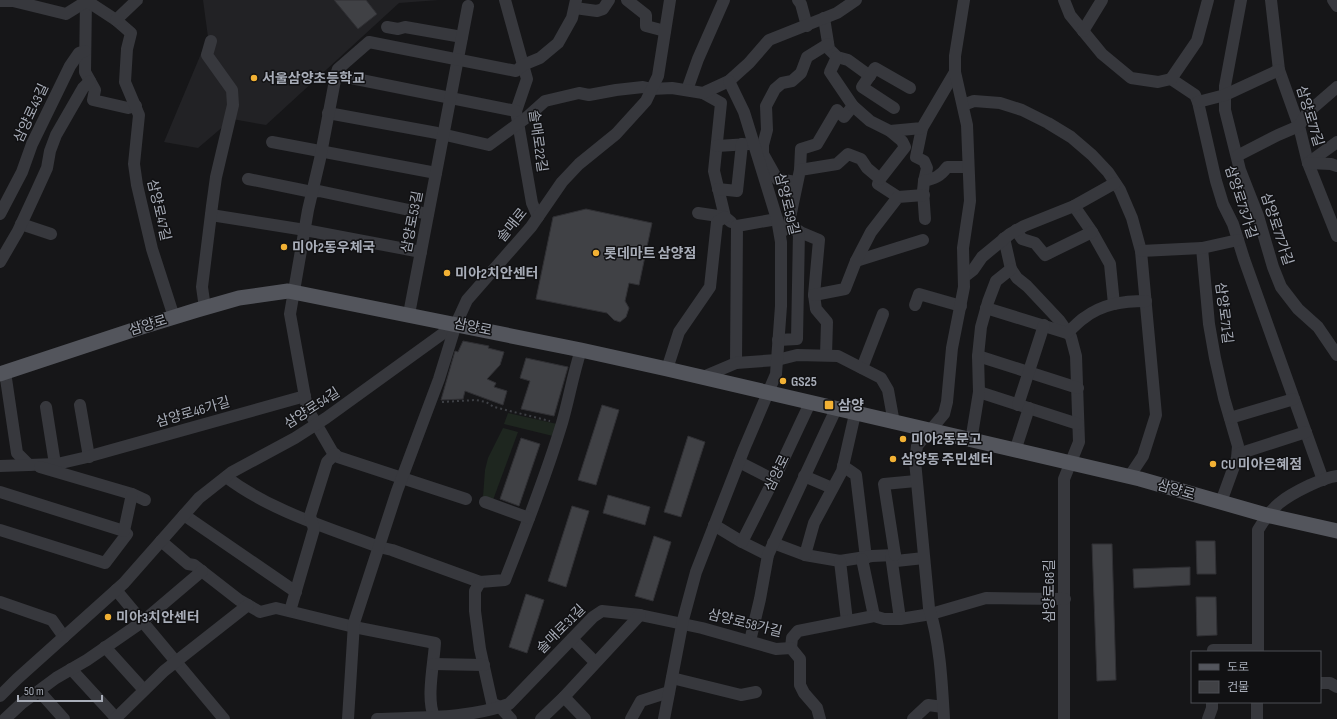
<svg xmlns="http://www.w3.org/2000/svg" width="1337" height="719" viewBox="0 0 1337 719" font-family="'Sofia Sans Condensed','Noto Sans KR',sans-serif">
<style>
.built{fill:#222225}
.green{fill:#1e261f}
.building{fill:#404145;stroke:#303034}
.lines{fill:none;stroke-linecap:round;stroke-linejoin:round}
.path{stroke:#3d3f44;stroke-width:2;stroke-dasharray:2 3;stroke-linecap:butt}
.minor{stroke:#37383d;stroke-width:12}
.major{stroke:#53555c;stroke-width:15}
.poi-dot{fill:#f2b134;stroke:#111113;stroke-width:1.5}
.labels{text-anchor:middle;dominant-baseline:central;stroke-width:3;stroke-linejoin:round;paint-order:stroke}
.poi-label{font-size:14px;font-weight:bold;fill:#a8adb8;stroke:#111113;text-anchor:start}
.street-label{font-size:14px;fill:#a8adb8;stroke:#111113}
</style>
<rect width="100%" height="100%" fill="#161618"/>
<!-- built -->
<polygon class="built" points="203,0 439,0 399,3 266,125 232,119 198,148 164,142 208,37"/>
<!-- green -->
<g class="green">
<polygon points="508,413 557,424 553,436 504,424"/>
<polygon points="503,428 518,432 493,500 483,497 485,470 488,458"/>
</g>
<!-- building -->
<g class="building">
<polygon points="334,0 366,0 377,14 358,29"/>
<polygon points="586,209 652,223 639,285 629,283 625,301 629,308 626,317 620,322 614,320 607,313 536,299 553,217"/>
<polygon points="463,341 489,346 488,348 504,352 500,365 487,379 496,383 494,387 507,391 503,405 465,391 463,399 441,400 455,351 458,352"/>
<polygon points="526,358 568,367 554,416 521,409 530,381 520,378"/>
<polygon points="602,405 619,410 596,485 578,480"/>
<polygon points="688,436 705,442 681,517 664,512"/>
<polygon points="521,438 540,444 519,506 500,499"/>
<polygon points="608,495 650,507 645,525 603,513"/>
<polygon points="572,506 589,511 566,587 548,581"/>
<polygon points="654,536 671,542 653,601 635,596"/>
<polygon points="1196,541 1215,541 1216,574 1197,574"/>
<polygon points="1092,544 1112,544 1116,680 1097,681"/>
<polygon points="1190,567 1190,585 1134,588 1133,569"/>
<polygon points="526,594 544,600 527,653 509,647"/>
<polygon points="1196,597 1216,597 1217,635 1197,636"/>
</g>
<g class="lines">
<!-- path -->
<polyline class="path" points="442,402 476,400 486,402 494,407 550,421"/>
<!-- minor -->
<g class="minor">
<polyline points="86,0 85,72 95,90 93,100 128,108 136,106"/>
<polyline points="505,0 527,79 516,111 532,203 538,217"/>
<polyline points="627,0 646,15 646,26 665,31"/>
<polyline points="798,0 801,4 807,26"/>
<polyline points="1064,0 1070,15 1102,54 1131,78 1158,82 1171,79 1195,95 1198,102 1216,181 1223,204 1233,224 1244,259 1323,480"/>
<polyline points="1241,0 1225,86 1225,110 1240,170 1258,216 1273,267 1281,287 1298,309 1318,327 1337,355"/>
<polyline points="1271,0 1279,70 1299,126 1308,163 1337,236"/>
<polyline points="1333,0 1337,6"/>
<polyline points="0,1 13,1 66,14 87,1 116,20 131,33 127,49 125,82 139,115 134,164 137,185 152,249 174,317"/>
<polyline points="575,8 597,11 603,9 609,0"/>
<polyline points="824,18 829,49 837,57 848,60 870,76"/>
<polyline points="116,20 137,0"/>
<polyline points="387,27 398,29 405,27 462,37"/>
<polyline points="1083,31 1102,0"/>
<polyline points="336,75 516,111"/>
<polyline points="1171,79 1197,41 1208,0"/>
<polyline points="687,90 698,59 724,0"/>
<polyline points="703,93 721,103 714,171 725,217 731,222"/>
<polyline points="1198,102 1225,95 1279,70"/>
<polyline points="963,105 974,101 1000,103 1022,110 1048,123 1071,137 1092,155 1108,172 1120,190 1132,218 1141,251 1156,415 1143,456 1129,477"/>
<polyline points="894,108 862,87 875,68 910,88"/>
<polyline points="328,113 437,133 489,145 526,118 545,101 579,93 589,95 616,90 643,87 652,89 672,88 703,93 729,81 749,63 769,40 837,13 856,0"/>
<polyline points="922,128 916,157 924,161 927,168 924,181"/>
<polyline points="890,131 922,128 955,72"/>
<polyline points="272,142 436,173"/>
<polyline points="717,146 749,144"/>
<polyline points="1237,156 1278,135 1299,126 1307,113 1337,87"/>
<polyline points="1308,163 1337,142"/>
<polyline points="1308,163 1331,164 1337,166"/>
<polyline points="800,170 801,149 817,144 837,110 844,117 853,106"/>
<polyline points="248,179 312,192 319,191 428,214"/>
<polyline points="880,179 878,184 898,197"/>
<polyline points="796,182 777,179 763,154 763,145 767,130 766,106 775,89 782,83 792,81 801,73 807,57 828,44"/>
<polyline points="718,189 737,191 742,144"/>
<polyline points="1074,206 1092,232 1110,264 1114,304"/>
<polyline points="698,213 725,217"/>
<polyline points="0,214 22,172 32,144 70,66 79,53 85,51"/>
<polyline points="211,215 305,230 421,252"/>
<path d="M925,219L923,191L924,181C934,179 941,176 947,167H968"/>
<polyline points="21,224 51,234"/>
<polyline points="788,227 819,240 814,295 816,309 827,322 826,355"/>
<polyline points="1016,230 1022,239 1035,243 1045,255 1092,232"/>
<polyline points="780,233 788,227 800,170 837,164 848,154 861,159 867,168 880,179 905,147 902,141 890,131 870,121 853,106 830,72 837,57"/>
<polyline points="1004,238 1011,269 1017,278 1027,286 1059,320 1071,337 1076,356 1079,442 1064,479 1064,719"/>
<polyline points="1202,248 1209,324 1215,358 1224,398 1238,446 1237,458 1221,502"/>
<polyline points="1141,251 1202,248 1238,240"/>
<polyline points="856,261 923,240"/>
<polyline points="0,262 18,231 37,190 47,168 50,151 56,135 83,88 90,81"/>
<polyline points="964,277 973,270 982,257 1010,234 1024,226 1074,206 1115,183"/>
<polyline points="814,295 845,289 856,261 871,232 898,197 924,195"/>
<polyline points="915,305 919,294 961,306"/>
<polyline points="205,308 202,287 212,206 216,177 233,105 232,90 207,55 211,41"/>
<path d="M986,308L1067,333C1073,328 1078,322 1084,318C1102,304 1123,301 1146,301"/>
<polyline points="409,314 468,6"/>
<polyline points="778,340 797,339 799,231"/>
<polyline points="978,356 1078,388"/>
<polyline points="736,363 737,226 777,219"/>
<polyline points="862,368 883,314"/>
<polyline points="667,369 679,332 710,287 717,222 725,217"/>
<polyline points="5,372 17,453 29,465"/>
<polyline points="703,377 736,363 777,360 797,355 838,356 881,378 888,390 894,423"/>
<polyline points="979,392 1078,424"/>
<polyline points="80,405 89,457"/>
<polyline points="1018,405 1044,325"/>
<polyline points="46,407 55,464"/>
<polyline points="1230,418 1294,399"/>
<polyline points="971,441 979,392 978,356 981,327 988,302 996,281 1011,269"/>
<polyline points="1015,451 1029,408"/>
<polyline points="1238,454 1306,432"/>
<polyline points="739,462 774,480"/>
<polyline points="0,466 57,464 83,458 305,396"/>
<polyline points="843,466 856,475 866,558"/>
<polyline points="40,467 132,494 145,500"/>
<polyline points="804,476 832,488"/>
<path d="M226,477C271,511 326,527 379,547L392,550L480,582L505,580C525,529 546,476 562,423C569,399 573,374 581,350"/>
<polyline points="0,492 124,531 127,534 105,563 0,530"/>
<polyline points="466,499 338,457 333,453 307,408 290,314 308,210 320,159 336,75 338,69 369,42 516,71 523,65 540,58 558,43 572,18 576,0"/>
<polyline points="485,502 529,518"/>
<polyline points="184,515 296,592"/>
<polyline points="714,525 742,542 768,555"/>
<polyline points="124,531 132,494"/>
<path d="M161,541L188,564L194,565L239,600L260,612L276,608L354,627L435,643C434,662 426,699 434,716"/>
<polyline points="742,542 778,471 810,403"/>
<polyline points="773,543 805,555 840,561 872,556 895,555 896,561 924,558"/>
<polyline points="805,555 814,523 842,471 855,414"/>
<polyline points="891,555 900,619"/>
<polyline points="895,555 884,484 916,481"/>
<polyline points="862,559 874,616"/>
<polyline points="840,561 847,621"/>
<polyline points="480,582 475,591 475,611 480,649 492,703 500,707 511,719"/>
<polyline points="116,590 224,719"/>
<polyline points="0,602 52,620 64,637"/>
<polyline points="290,611 314,529 310,516 327,462 335,454"/>
<polyline points="572,639 595,662"/>
<polyline points="750,641 760,599 768,555 836,409"/>
<polyline points="105,647 144,690"/>
<polyline points="791,648 792,638 798,631 874,616 884,619 900,619 931,614 986,598 1065,599"/>
<polyline points="791,648 800,659 800,685 804,693 817,708 820,719"/>
<polyline points="1213,652 1213,650 1258,650"/>
<path d="M1258,652V530C1272,506 1283,498 1308,486C1317,482 1327,477 1337,476"/>
<polyline points="433,664 484,665"/>
<polyline points="71,669 117,719"/>
<polyline points="672,678 741,695 756,692"/>
<polyline points="1320,683 1330,683 1337,687"/>
<polyline points="39,691 64,719"/>
<polyline points="0,696 17,679 124,583 199,498 232,472 295,438 326,418 456,324"/>
<polyline points="564,697 585,719"/>
<polyline points="5,719 21,704 56,678 87,660 142,622 202,571"/>
<polyline points="115,719 164,671 248,605"/>
<polyline points="348,719 354,623 397,491 439,379 456,324 467,300 531,227 562,182 579,164 616,134 646,101 658,76 670,0"/>
<path d="M377,719C421,717 468,719 509,704L593,617L602,611L640,615L702,628L776,649L791,648"/>
<polyline points="541,719 564,697 640,615"/>
<polyline points="631,719 641,701 669,692"/>
<polyline points="664,719 683,620 696,572 744,449 776,374 781,306 781,242 777,219 744,112 729,81"/>
<polyline points="913,719 928,705 943,707"/>
<path d="M944,719C942,684 940,641 929,608L915,461L917,446L944,414L947,402L952,348L964,287L963,248L970,201L967,125L955,72V56L964,0"/>
<polyline points="1208,719 1212,708 1212,702"/>
<polyline points="1257,719 1257,702"/>
</g>
<!-- major -->
<polyline class="major" points="0,374 142,327 197,310 239,298 288,291 581,350 667,369 1140,479 1266,515 1337,531"/>
</g>
<!-- markers -->
<g class="poi-dot">
<circle cx="254" cy="78" r="4"/>
<circle cx="284" cy="247" r="4"/>
<circle cx="596" cy="253" r="4"/>
<circle cx="447" cy="273" r="4"/>
<circle cx="783" cy="381" r="4"/>
<rect x="824" y="400" width="10" height="10" rx="2"/>
<circle cx="903" cy="439" r="4"/>
<circle cx="893" cy="459" r="4"/>
<circle cx="1213" cy="464" r="4"/>
<circle cx="108" cy="617" r="4"/>
</g>
<g class="labels">
<!-- poi labels -->
<g class="poi-label">
<text x="262" y="78">서울삼양초등학교</text>
<text x="292" y="247">미아2동우체국</text>
<text x="604" y="253">롯데마트 삼양점</text>
<text x="455" y="273">미아2치안센터</text>
<text x="791" y="381">GS25</text>
<text x="838" y="405">삼양</text>
<text x="911" y="439">미아2동문고</text>
<text x="901" y="459">삼양동 주민센터</text>
<text x="1221" y="464">CU 미아은혜점</text>
<text x="116" y="617">미아3치안센터</text>
</g>
<!-- street labels -->
<g class="street-label">
<text transform="translate(31 113) rotate(-65)">삼양로43길</text>
<text transform="translate(1310 116) rotate(73)">삼양로77길</text>
<text transform="translate(538 141) rotate(82)">솔매로22길</text>
<text transform="translate(1241 202) rotate(72)">삼양로73가길</text>
<text transform="translate(787 204) rotate(76)">삼양로59길</text>
<text transform="translate(159 210) rotate(77)">삼양로47길</text>
<text transform="translate(412 222) rotate(-79)">삼양로53길</text>
<text transform="translate(512 225) rotate(-51)">솔매로</text>
<text transform="translate(1277 229) rotate(72)">삼양로77가길</text>
<text transform="translate(1224 313) rotate(83)">삼양로71길</text>
<text transform="translate(148 325) rotate(-17)">삼양로</text>
<text transform="translate(473 327) rotate(12)">삼양로</text>
<text transform="translate(312 408) rotate(-33)">삼양로54길</text>
<text transform="translate(193 412) rotate(-16)">삼양로46가길</text>
<text transform="translate(777 473) rotate(-64)">삼양로</text>
<text transform="translate(1176 490) rotate(16)">삼양로</text>
<text transform="translate(1049 591) rotate(-90)">삼양로68길</text>
<text transform="translate(745 623) rotate(14)">삼양로58가길</text>
<text transform="translate(561 629) rotate(-45)">솔매로31길</text>
</g>
</g>
<!-- legend -->
<rect x="1191" y="651" width="130" height="52" fill="#111113" stroke="#4d4f55"/>
<rect x="1199" y="664" width="20" height="6" fill="#53555c" stroke="#4d4f55"/>
<text x="1227" y="671" font-size="12" fill="#a8adb8">도로</text>
<rect x="1199" y="681" width="20" height="12" fill="#404145" stroke="#4d4f55"/>
<text x="1227" y="691" font-size="12" fill="#a8adb8">건물</text>
<!-- scale -->
<path d="M18 695v6h84v-6" fill="none" stroke="#a8adb8" stroke-width="2"/>
<text x="24" y="695" font-size="12" fill="#a8adb8" stroke="#111113" stroke-width="3" paint-order="stroke">50 m</text>
</svg>
